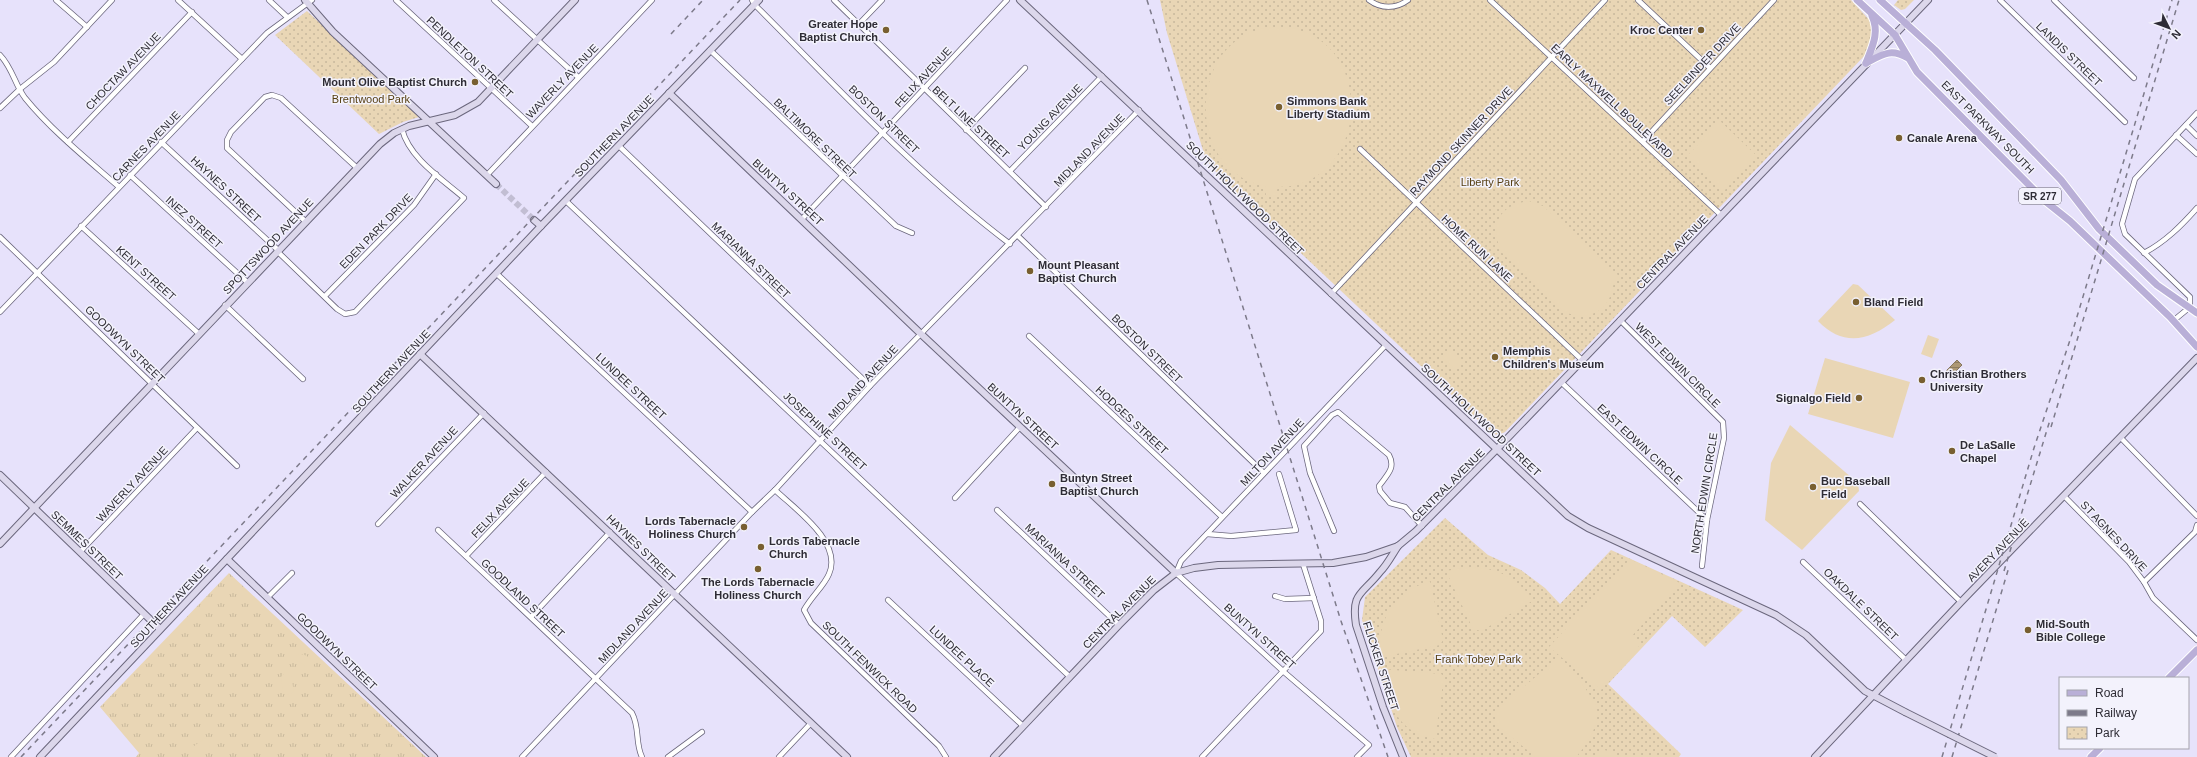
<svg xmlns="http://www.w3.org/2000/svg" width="2197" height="757" viewBox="0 0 2197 757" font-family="Helvetica,sans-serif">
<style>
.grass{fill:url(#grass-tufts)}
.park{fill:url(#park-dots)}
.pitch{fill:#e9d6b5}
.water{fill:url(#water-rules);stroke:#877861}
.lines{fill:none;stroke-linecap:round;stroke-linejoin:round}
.secondary-tunnel{stroke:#c2bed3;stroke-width:6;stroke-dasharray:6 3;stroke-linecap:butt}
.street-casing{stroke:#6b677d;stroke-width:6}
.secondary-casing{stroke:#6b677d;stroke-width:8}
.primary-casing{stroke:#fff;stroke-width:9}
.street{stroke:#fff;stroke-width:4.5}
.secondary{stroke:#dcd7eb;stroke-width:6}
.primary{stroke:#b9afd7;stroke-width:7}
.rail{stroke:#7d7a8a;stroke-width:1.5;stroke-dasharray:5 5;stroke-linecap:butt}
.secondary-bridge-casing{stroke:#6b677d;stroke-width:8;stroke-linecap:butt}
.secondary-bridge{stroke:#dcd7eb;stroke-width:6}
.poi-dot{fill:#785f30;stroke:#f3f2fc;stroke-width:1.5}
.labels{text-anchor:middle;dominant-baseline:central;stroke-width:3;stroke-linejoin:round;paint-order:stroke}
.shield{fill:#f3f2fc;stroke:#696771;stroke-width:1}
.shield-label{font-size:10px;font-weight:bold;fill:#2e2c35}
.poi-label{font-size:11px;font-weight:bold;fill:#2e2c35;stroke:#f3f2fc;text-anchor:start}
.street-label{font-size:11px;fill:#2e2c35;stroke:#f3f2fc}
.park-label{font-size:11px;fill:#563f12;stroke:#f3f2fc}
</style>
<defs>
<pattern id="grass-tufts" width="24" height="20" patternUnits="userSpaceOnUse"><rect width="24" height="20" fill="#e9d6b5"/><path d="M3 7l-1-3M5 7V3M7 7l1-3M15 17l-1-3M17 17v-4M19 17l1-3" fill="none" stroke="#c8b89c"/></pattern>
<pattern id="park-dots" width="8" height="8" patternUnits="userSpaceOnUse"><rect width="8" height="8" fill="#e9d6b5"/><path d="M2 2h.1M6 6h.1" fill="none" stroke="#c8b89c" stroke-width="1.8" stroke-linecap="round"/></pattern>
<pattern id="water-rules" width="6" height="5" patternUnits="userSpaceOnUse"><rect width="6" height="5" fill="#ad9874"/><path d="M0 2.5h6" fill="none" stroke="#8d7c60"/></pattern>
</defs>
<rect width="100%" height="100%" fill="#e7e2fb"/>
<!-- grass -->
<polygon class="grass" points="229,573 426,757 136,757 139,753 100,707"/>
<!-- park -->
<g class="park">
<polygon points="1160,0 1851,0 1875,26 1869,51 1505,432 1499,435 1493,434 1220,177 1206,160 1167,33"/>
<polygon points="1898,0 1914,0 1905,9 1901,10 1894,5"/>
<polygon points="307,11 419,117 403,122 379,134 275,35"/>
<polygon points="1445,518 1488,555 1521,570 1545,588 1560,604 1611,550 1743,610 1705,647 1672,616 1608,684 1681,754 1679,757 1411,757 1397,727 1362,620 1365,597"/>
</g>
<!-- pitch -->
<g class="pitch">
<path d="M1279,27C1379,31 1372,187 1278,187L1275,196L1266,195L1265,186C1180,171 1188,27 1279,27Z"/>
<polygon points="1720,121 1757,156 1724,191 1687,156"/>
<path d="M1529,201L1543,206L1619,276C1610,286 1614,291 1608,301C1599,317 1580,318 1564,312L1503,254C1488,227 1498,205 1529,201Z"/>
<path d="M1853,284L1858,285L1895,320C1869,341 1843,347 1818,321Z"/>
<polygon points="1928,335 1939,339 1932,358 1921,354"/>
<polygon points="1449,350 1461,361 1454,368 1442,358"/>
<polygon points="1825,358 1910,382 1893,438 1808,414"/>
<polygon points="1790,425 1858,483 1859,491 1802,550 1765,520 1771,463"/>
<polygon points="1630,559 1680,583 1632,636 1641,644 1601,690 1549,647"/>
<path d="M1467,567C1499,568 1513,576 1534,600L1481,631L1473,629L1446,571Z"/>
<path d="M1430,581L1443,640L1440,645L1382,657C1374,621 1396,591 1430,581Z"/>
<path d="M300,654C310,655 317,664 314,674L310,675L304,665L296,660V656Z"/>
<path d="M1557,659C1567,664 1572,671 1579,680C1585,688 1592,697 1596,706C1602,722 1586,746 1576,757H1536L1496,725V710Z"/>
<path d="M1382,669L1441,674L1444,676L1435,739C1397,733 1387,702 1382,669Z"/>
<polygon points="286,671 291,676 294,692 287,695 283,693 281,677"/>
<polygon points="207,737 211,740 209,749 201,754 193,752 191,748"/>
<polygon points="1604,750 1609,751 1615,757 1597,757"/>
</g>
<!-- water -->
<polygon class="water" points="1957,360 1962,365 1949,378 1944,373"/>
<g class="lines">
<!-- secondary-tunnel -->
<polyline class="secondary-tunnel" points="496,184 534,220"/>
<defs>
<g id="street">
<polyline points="56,0 87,27"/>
<polyline points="178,0 242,59"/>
<polyline points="269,0 287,17"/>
<polyline points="396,0 532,126"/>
<polyline points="494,0 578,77"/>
<path d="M752,0L755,5C837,87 917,174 1010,244"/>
<polyline points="834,0 1046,207"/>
<path d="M1369,0C1381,9 1396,9 1408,0"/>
<polyline points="1490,0 1721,215"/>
<polyline points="1638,0 1710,68"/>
<polyline points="2000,0 2125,122"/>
<polyline points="2054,0 2134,78"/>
<polyline points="859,24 882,0"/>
<polyline points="710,50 896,226 912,233"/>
<path d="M0,55C12,67 15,85 25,98C52,131 87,159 119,187"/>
<polyline points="0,108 20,89 54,62 112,0"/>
<polyline points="2186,125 2197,136"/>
<polyline points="966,130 1025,68"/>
<polyline points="2176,135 2197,154"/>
<polyline points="1643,141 1774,0"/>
<polyline points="68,142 192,12"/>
<polyline points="161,142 278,250"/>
<polyline points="619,146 870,386"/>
<polyline points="1360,149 1582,360"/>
<polyline points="1010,171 1102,76"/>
<polyline points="130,175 247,282"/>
<polyline points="487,175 652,0"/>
<polyline points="566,201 1070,677"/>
<polyline points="802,219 1007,0"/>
<polyline points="305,221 227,148 227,140 231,132 265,97 272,95 281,98 356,167"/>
<polyline points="81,226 198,333"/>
<polyline points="1018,236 1264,473"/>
<polyline points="0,237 237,466"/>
<path d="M277,251L337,309L345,314L355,312L464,198C442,179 409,158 402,129"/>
<path d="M2144,253C2165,242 2181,226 2197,208"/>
<polyline points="497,274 752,512"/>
<polyline points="1331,294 1605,0"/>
<polyline points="325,296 414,205 436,174"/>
<polyline points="225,305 303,379"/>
<polyline points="0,312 267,33 312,0"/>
<polyline points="1620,320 1723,422 1724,438 1707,520 1702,566"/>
<polyline points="2173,321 2190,307 2190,297 2125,234 2122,224 2135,179 2197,113"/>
<polyline points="1029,336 1222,517"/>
<polyline points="1561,382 1707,520"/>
<polyline points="2121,438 2197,516"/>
<path d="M775,490C795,509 843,542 829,574C824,586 811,597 804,610L811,623L939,746L946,757"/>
<polyline points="2065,497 2129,562 2144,582 2153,598 2197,640"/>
<polyline points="955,498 1020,427"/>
<polyline points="1860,504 1961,602"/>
<polyline points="997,510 1119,625"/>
<polyline points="378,524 484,413"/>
<path d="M438,530L632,713C640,728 635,743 642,757"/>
<path d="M1334,531L1310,473L1304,446L1332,415L1338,412L1389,455C1396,468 1387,475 1379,486L1380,491L1390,503L1405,507L1422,526"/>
<polyline points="1207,534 1231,536 1296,530 1279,474"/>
<polyline points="80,552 197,428"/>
<polyline points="466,556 546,472"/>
<polyline points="1803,562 1906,660"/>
<polyline points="2144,582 2195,532 2197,525"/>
<polyline points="1275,596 1285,599 1314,598"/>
<polyline points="267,598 292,573"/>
<polyline points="888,600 1023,726"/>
<polyline points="531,617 610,532"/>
<polyline points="11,757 144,614"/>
<polyline points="522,757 752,512 775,490 870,386 1139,110"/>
<polyline points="668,757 702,732"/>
<polyline points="779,757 811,723"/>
<polyline points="1202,757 1321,631 1321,621 1303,564"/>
<polyline points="1357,757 1369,745 1284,672 1176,573 1181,561 1385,346"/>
</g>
<g id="secondary">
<polyline points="305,0 333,32 496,184"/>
<polyline points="1020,0 1568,516 1588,528 1776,615 1806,635 1865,691 1905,712"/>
<polyline points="669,93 921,334 1176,573"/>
<polyline points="534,220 541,226"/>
<polyline points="420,354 847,757"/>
<polyline points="0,475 160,629"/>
<polyline points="0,544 380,144 394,133 409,126 455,115 478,102 575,0"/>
<path d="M1398,546C1392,555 1387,565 1380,572C1362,595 1351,592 1356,625L1383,707L1403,757"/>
<polyline points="227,559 434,757"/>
<polyline points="40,757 541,226 759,0"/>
<polyline points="994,757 1119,625 1154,590 1176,573 1194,568 1218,565 1333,563 1366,557 1398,546 1416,531 1498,448 1928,0"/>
<polyline points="1815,757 1961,602 2197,358"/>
</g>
<g id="primary">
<polyline points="1857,0 1895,35 1917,72 2045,201 2070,221 2170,317 2197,347"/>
<polyline points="1880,0 1935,50 2061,180 2099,229 2157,285 2197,313"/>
<path d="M1866,63C1872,47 1880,33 1872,16"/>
<path d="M1866,63C1883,54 1891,48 1908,58"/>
<polyline points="2169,678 2197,650"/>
<polyline points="2091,757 2100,748"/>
</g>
</defs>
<!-- street casing -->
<use href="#street" class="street-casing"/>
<!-- secondary casing -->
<use href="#secondary" class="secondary-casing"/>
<!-- primary casing -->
<use href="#primary" class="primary-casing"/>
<!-- street -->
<use href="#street" class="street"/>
<!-- secondary -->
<use href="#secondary" class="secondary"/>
<!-- primary -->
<use href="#primary" class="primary"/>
<!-- rail -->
<g class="rail">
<polyline points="1147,0 1341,621 1388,757"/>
<polyline points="671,34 703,0"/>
<polyline points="2051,427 2179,0"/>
<polyline points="2004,571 2050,420"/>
<polyline points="21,757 740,0"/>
<polyline points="1942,757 2034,448 2070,340 2172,0"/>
<polyline points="1952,757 2009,567"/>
</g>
<defs>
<polyline id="secondary-bridge" points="1905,712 1995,757"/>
</defs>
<!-- secondary-bridge casing -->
<use href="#secondary-bridge" class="secondary-bridge-casing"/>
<!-- secondary-bridge -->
<use href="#secondary-bridge" class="secondary-bridge"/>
</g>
<!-- markers -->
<g class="poi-dot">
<circle cx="886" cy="30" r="4"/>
<circle cx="1701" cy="30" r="4"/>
<circle cx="475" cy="82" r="4"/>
<circle cx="1279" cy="107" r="4"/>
<circle cx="1899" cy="138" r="4"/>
<circle cx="1030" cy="271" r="4"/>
<circle cx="1856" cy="302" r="4"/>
<circle cx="1495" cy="357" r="4"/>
<circle cx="1922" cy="380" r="4"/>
<circle cx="1859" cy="398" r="4"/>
<circle cx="1952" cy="451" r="4"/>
<circle cx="1052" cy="484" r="4"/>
<circle cx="1813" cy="487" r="4"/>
<circle cx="744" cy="527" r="4"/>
<circle cx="761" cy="547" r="4"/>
<circle cx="758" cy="569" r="4"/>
<circle cx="2028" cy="630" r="4"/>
</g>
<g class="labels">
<!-- shield labels -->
<rect class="shield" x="2019" y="188" width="42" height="16" rx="3"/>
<g class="shield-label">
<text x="2040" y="196">SR 277</text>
</g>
<!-- poi labels -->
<g class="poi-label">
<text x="878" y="24" text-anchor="end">Greater Hope<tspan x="878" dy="13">Baptist Church</tspan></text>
<text x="1693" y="30" text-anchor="end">Kroc Center</text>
<text x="467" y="82" text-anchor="end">Mount Olive Baptist Church</text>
<text x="1287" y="101">Simmons Bank<tspan x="1287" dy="13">Liberty Stadium</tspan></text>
<text x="1907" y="138">Canale Arena</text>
<text x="1038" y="265">Mount Pleasant<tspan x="1038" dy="13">Baptist Church</tspan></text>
<text x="1864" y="302">Bland Field</text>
<text x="1503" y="351">Memphis<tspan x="1503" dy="13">Children's Museum</tspan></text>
<text x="1930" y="374">Christian Brothers<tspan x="1930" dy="13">University</tspan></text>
<text x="1851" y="398" text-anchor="end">Signalgo Field</text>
<text x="1960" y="445">De LaSalle<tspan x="1960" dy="13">Chapel</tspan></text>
<text x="1060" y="478">Buntyn Street<tspan x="1060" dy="13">Baptist Church</tspan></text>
<text x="1821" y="481">Buc Baseball<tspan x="1821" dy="13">Field</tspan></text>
<text x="736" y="521" text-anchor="end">Lords Tabernacle<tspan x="736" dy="13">Holiness Church</tspan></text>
<text x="769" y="541">Lords Tabernacle<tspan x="769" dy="13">Church</tspan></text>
<text x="758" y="582" text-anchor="middle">The Lords Tabernacle<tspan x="758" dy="13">Holiness Church</tspan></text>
<text x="2036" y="624">Mid-South<tspan x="2036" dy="13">Bible College</tspan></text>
</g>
<!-- street labels -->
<g class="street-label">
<text transform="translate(2069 54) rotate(44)">LANDIS STREET</text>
<text transform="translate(470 57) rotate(43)">PENDLETON STREET</text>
<text transform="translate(1702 64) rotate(-47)">SEELBINDER DRIVE</text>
<text transform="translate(123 71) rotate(-46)">CHOCTAW AVENUE</text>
<text transform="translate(923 77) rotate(-47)">FELIX AVENUE</text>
<text transform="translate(562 81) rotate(-46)">WAVERLY AVENUE</text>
<text transform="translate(1612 101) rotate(43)">EARLY MAXWELL BOULEVARD</text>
<text transform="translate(1050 117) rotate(-46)">YOUNG AVENUE</text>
<text transform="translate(884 119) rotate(44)">BOSTON STREET</text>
<text transform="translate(971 122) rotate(43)">BELT LINE STREET</text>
<text transform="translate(1988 127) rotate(45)">EAST PARKWAY SOUTH</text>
<text transform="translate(614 136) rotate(-46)">SOUTHERN AVENUE</text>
<text transform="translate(815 138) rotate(44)">BALTIMORE STREET</text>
<text transform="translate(1461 141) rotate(-47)">RAYMOND SKINNER DRIVE</text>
<text transform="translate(146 146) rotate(-46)">CARNES AVENUE</text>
<text transform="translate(1089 150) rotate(-46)">MIDLAND AVENUE</text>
<text transform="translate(226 189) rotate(43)">HAYNES STREET</text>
<text transform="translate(788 192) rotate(43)">BUNTYN STREET</text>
<text transform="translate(1245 198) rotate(44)">SOUTH HOLLYWOOD STREET</text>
<text transform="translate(194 222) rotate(42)">INEZ STREET</text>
<text transform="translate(376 231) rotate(-46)">EDEN PARK DRIVE</text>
<text transform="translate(268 246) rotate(-47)">SPOTTSWOOD AVENUE</text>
<text transform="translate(1477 248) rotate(43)">HOME RUN LANE</text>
<text transform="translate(1672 252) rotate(-46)">CENTRAL AVENUE</text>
<text transform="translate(751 260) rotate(44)">MARIANNA STREET</text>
<text transform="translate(146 273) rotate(42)">KENT STREET</text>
<text transform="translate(125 344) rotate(44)">GOODWYN STREET</text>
<text transform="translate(1147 348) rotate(44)">BOSTON STREET</text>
<text transform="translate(1678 365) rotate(45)">WEST EDWIN CIRCLE</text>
<text transform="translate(391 371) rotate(-47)">SOUTHERN AVENUE</text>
<text transform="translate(863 382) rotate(-47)">MIDLAND AVENUE</text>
<text transform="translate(631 386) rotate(43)">LUNDEE STREET</text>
<text transform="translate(1023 416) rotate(43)">BUNTYN STREET</text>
<text transform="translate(1132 420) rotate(43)">HODGES STREET</text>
<text transform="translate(1481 420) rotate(43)">SOUTH HOLLYWOOD STREET</text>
<text transform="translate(825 431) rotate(43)">JOSEPHINE STREET</text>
<text transform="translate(1640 444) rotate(43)">EAST EDWIN CIRCLE</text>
<text transform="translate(1272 452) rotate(-47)">MILTON AVENUE</text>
<text transform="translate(424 462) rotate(-47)">WALKER AVENUE</text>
<text transform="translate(132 484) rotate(-47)">WAVERLY AVENUE</text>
<text transform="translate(1448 485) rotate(-45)">CENTRAL AVENUE</text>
<text transform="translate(1704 493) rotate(-81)">NORTH EDWIN CIRCLE</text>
<text transform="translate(500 508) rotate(-46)">FELIX AVENUE</text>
<text transform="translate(2114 536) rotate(47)">ST AGNES DRIVE</text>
<text transform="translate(87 545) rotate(44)">SEMMES STREET</text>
<text transform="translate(641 548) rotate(44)">HAYNES STREET</text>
<text transform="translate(1998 550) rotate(-46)">AVERY AVENUE</text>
<text transform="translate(1065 561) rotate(43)">MARIANNA STREET</text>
<text transform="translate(523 598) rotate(43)">GOODLAND STREET</text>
<text transform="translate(1861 604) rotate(44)">OAKDALE STREET</text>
<text transform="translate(169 606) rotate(-47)">SOUTHERN AVENUE</text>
<text transform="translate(1119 612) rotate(-45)">CENTRAL AVENUE</text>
<text transform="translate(633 626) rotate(-47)">MIDLAND AVENUE</text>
<text transform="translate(1260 636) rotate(42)">BUNTYN STREET</text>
<text transform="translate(337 651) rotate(44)">GOODWYN STREET</text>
<text transform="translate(962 656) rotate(43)">LUNDEE PLACE</text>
<text transform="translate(1381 666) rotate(72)">FLICKER STREET</text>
<text transform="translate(870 667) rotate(44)">SOUTH FENWICK ROAD</text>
</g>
<!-- park labels -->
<g class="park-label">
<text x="371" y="99">Brentwood Park</text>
<text x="1490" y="182">Liberty Park</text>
<text x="1478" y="659">Frank Tobey Park</text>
</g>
</g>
<!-- legend -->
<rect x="2059" y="677" width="130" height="72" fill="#f3f2fc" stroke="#a4a3ac"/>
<rect x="2067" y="690" width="20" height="6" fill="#b9afd7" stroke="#a4a3ac"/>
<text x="2095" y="697" font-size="12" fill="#2e2c35">Road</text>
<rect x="2067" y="710" width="20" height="6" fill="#7d7a8a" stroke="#a4a3ac"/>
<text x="2095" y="717" font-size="12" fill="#2e2c35">Railway</text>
<rect x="2067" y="727" width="20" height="12" fill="url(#park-dots)" stroke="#a4a3ac"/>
<text x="2095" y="737" font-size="12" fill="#2e2c35">Park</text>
<!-- north arrow -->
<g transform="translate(2169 28) rotate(132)" stroke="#f3f2fc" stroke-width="3" paint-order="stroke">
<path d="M0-3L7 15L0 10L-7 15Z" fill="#2e2c35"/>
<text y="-6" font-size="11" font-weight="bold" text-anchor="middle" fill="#2e2c35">N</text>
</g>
</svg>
